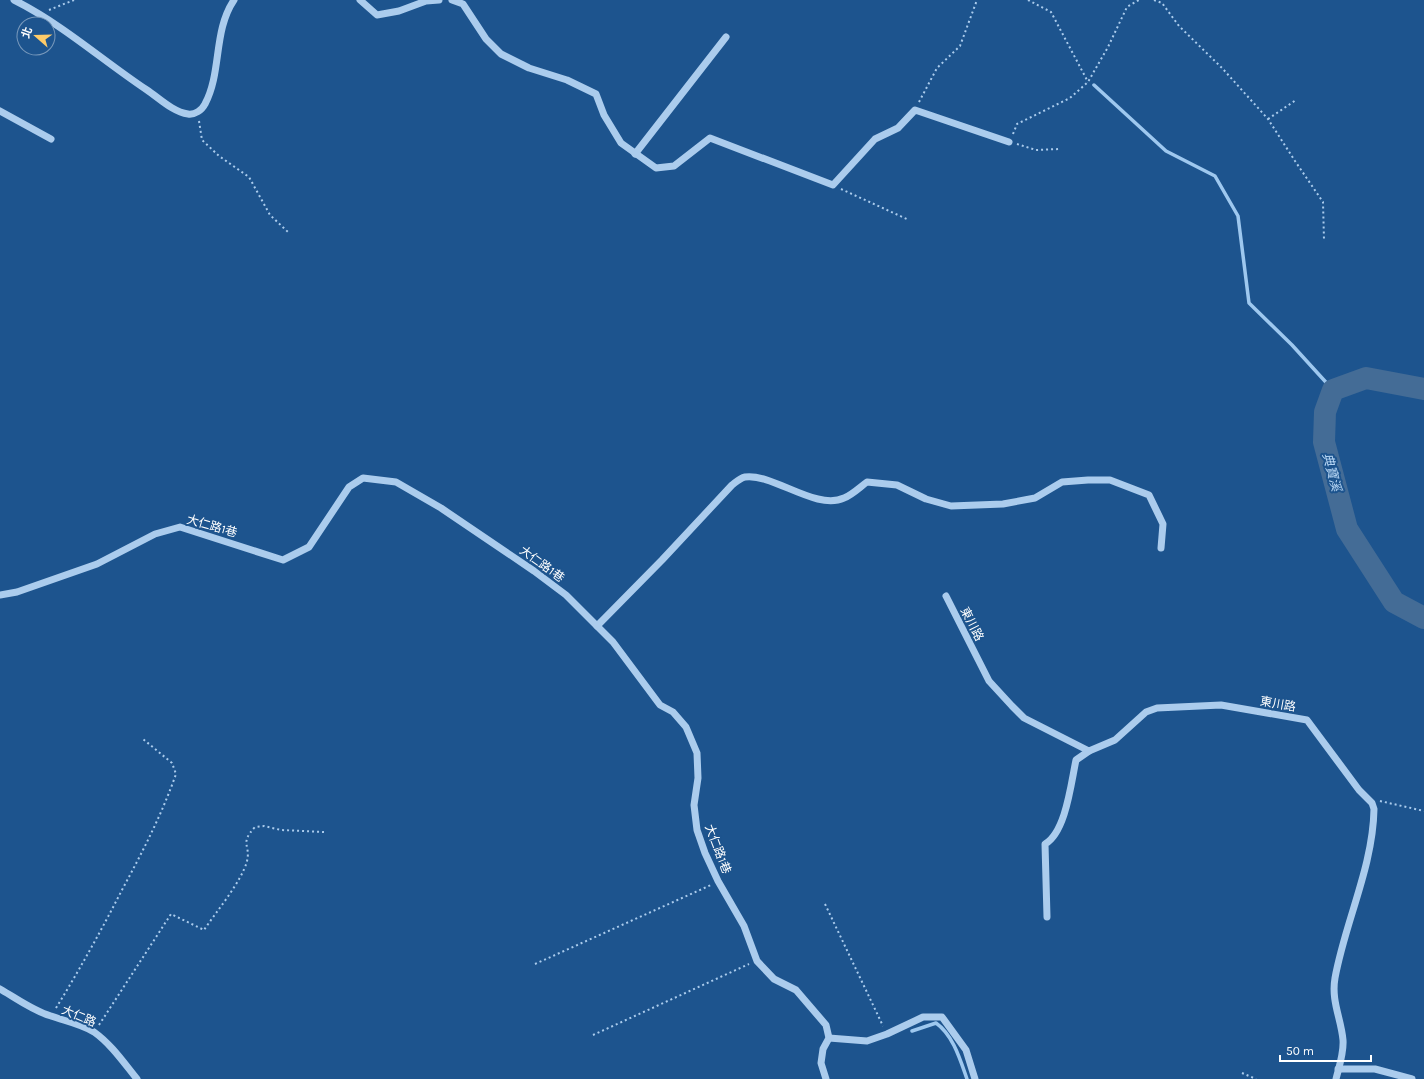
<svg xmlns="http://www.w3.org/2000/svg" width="1424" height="1079" viewBox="0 0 1424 1079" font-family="Karla,'Noto Sans TC',sans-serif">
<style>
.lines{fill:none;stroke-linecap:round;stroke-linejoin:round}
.stream{stroke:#9ec8ef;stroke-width:3.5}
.river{stroke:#446c96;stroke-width:22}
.path{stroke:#abcced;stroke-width:2;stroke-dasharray:2 3;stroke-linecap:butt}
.minor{stroke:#abcced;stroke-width:7}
.labels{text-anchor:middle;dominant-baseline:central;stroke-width:4;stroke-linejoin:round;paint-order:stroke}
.street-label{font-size:12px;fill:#fff;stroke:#1d548e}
.water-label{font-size:13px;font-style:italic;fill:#b7d6f4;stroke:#1d548e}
</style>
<rect width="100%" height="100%" fill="#1d548e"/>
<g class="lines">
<!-- stream -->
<g class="stream">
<polyline points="1094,85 1166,151 1215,176 1238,216 1249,303 1292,345 1333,390"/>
<path d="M912,1031L936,1023C953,1035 960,1059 967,1079"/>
</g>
<!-- river -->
<polyline class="river" points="1424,389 1366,378 1333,390 1325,412 1324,442 1347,529 1394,602 1424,618"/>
<!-- path -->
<g class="path">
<polyline points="1028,0 1051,12 1088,82"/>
<polyline points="1154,0 1162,3 1179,26 1222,68 1268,119 1295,161 1323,202 1324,240"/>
<polyline points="49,10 74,0"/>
<polyline points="919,102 937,68 960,46 977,0"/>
<polyline points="1268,119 1296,100"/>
<polyline points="199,121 202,140 219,156 249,177 270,215 288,232"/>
<polyline points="1013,134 1017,124 1070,98 1088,82 1108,47 1127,7 1139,0"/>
<polyline points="1017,144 1036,150 1059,149"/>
<polyline points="841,189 909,220"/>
<polyline points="1380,801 1424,811"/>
<polyline points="825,904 883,1026"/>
<polyline points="535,964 711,885"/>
<path d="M56,1008C80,969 102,929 123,888C143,851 162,814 176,774L172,763L143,739"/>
<path d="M99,1025L171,914L204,930C216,912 242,881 247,861C251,845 239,844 255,827L264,826L281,830L324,832"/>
<polyline points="593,1035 749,964"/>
<polyline points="1242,1073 1256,1079"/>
</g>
<!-- minor -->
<g class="minor">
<path d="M14,0C62,24 102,60 147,90C159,98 173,112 188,114C195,115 202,110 205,104C222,72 213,31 234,0"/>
<polyline points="360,0 377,15 399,11 426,1 439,0"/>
<polyline points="452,0 463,4 486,39 501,54 529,68 567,80 596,94 604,115 621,143 656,168 674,166 710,138 833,185 875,139 898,128 915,110 1009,142"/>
<polyline points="0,111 51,139"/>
<polyline points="635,154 726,37"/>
<polyline points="0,595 17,592 97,564 155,534 180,527 283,560 309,547 349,487 363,478 396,482 441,508 534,571 566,595 613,642 660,705 673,712 686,727 697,753 698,778 694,805 697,830 705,853 718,881 744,926 757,961 774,979 796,990 826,1025 829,1038 823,1049 821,1063 826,1079"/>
<path d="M946,596L989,681L1012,706L1024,718L1089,751L1115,740L1146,712L1157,708L1221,705L1307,720L1359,790L1372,803L1374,809C1373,867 1345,922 1335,978C1331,1001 1341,1018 1343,1040C1344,1053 1339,1067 1336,1079"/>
<path d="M597,626L662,560L732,485C736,482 740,478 745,477C773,473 816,511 844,498C852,495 860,487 867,482L897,485L926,499L951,506L1003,504L1035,498L1062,482L1088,480H1110L1149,495L1163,524L1161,548"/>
<path d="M1047,917L1045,844C1066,832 1071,783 1076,760L1089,751"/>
<path d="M0,989C16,998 33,1011 51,1016C65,1021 81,1024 94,1032C111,1044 124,1063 137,1079"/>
<polyline points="829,1038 867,1041 887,1034 923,1017 942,1017 966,1050 975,1079"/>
<polyline points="1338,1069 1375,1069 1412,1079"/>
</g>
</g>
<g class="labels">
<!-- street labels -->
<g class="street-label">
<text transform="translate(212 526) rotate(16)">大仁路1巷</text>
<text transform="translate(542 564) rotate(36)">大仁路1巷</text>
<text transform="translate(972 624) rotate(63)">東川路</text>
<text transform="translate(1278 704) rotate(10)">東川路</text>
<text transform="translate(718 849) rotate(69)">大仁路1巷</text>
<text transform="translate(79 1016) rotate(23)">大仁路</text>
</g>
<!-- water labels -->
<g class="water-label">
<text transform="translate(1332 472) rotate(75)">典寶溪</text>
</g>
</g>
<!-- north arrow -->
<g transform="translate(36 36) rotate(290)"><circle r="19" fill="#1d548e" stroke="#7798bb"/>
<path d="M0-3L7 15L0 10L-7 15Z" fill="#fdcb69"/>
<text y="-6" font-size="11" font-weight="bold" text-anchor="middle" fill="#ffffff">北</text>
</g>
<!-- scale -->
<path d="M1280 1055v6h91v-6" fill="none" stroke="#ffffff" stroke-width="2"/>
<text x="1286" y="1055" font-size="12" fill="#ffffff" stroke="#1d548e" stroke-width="3" paint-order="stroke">50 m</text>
</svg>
